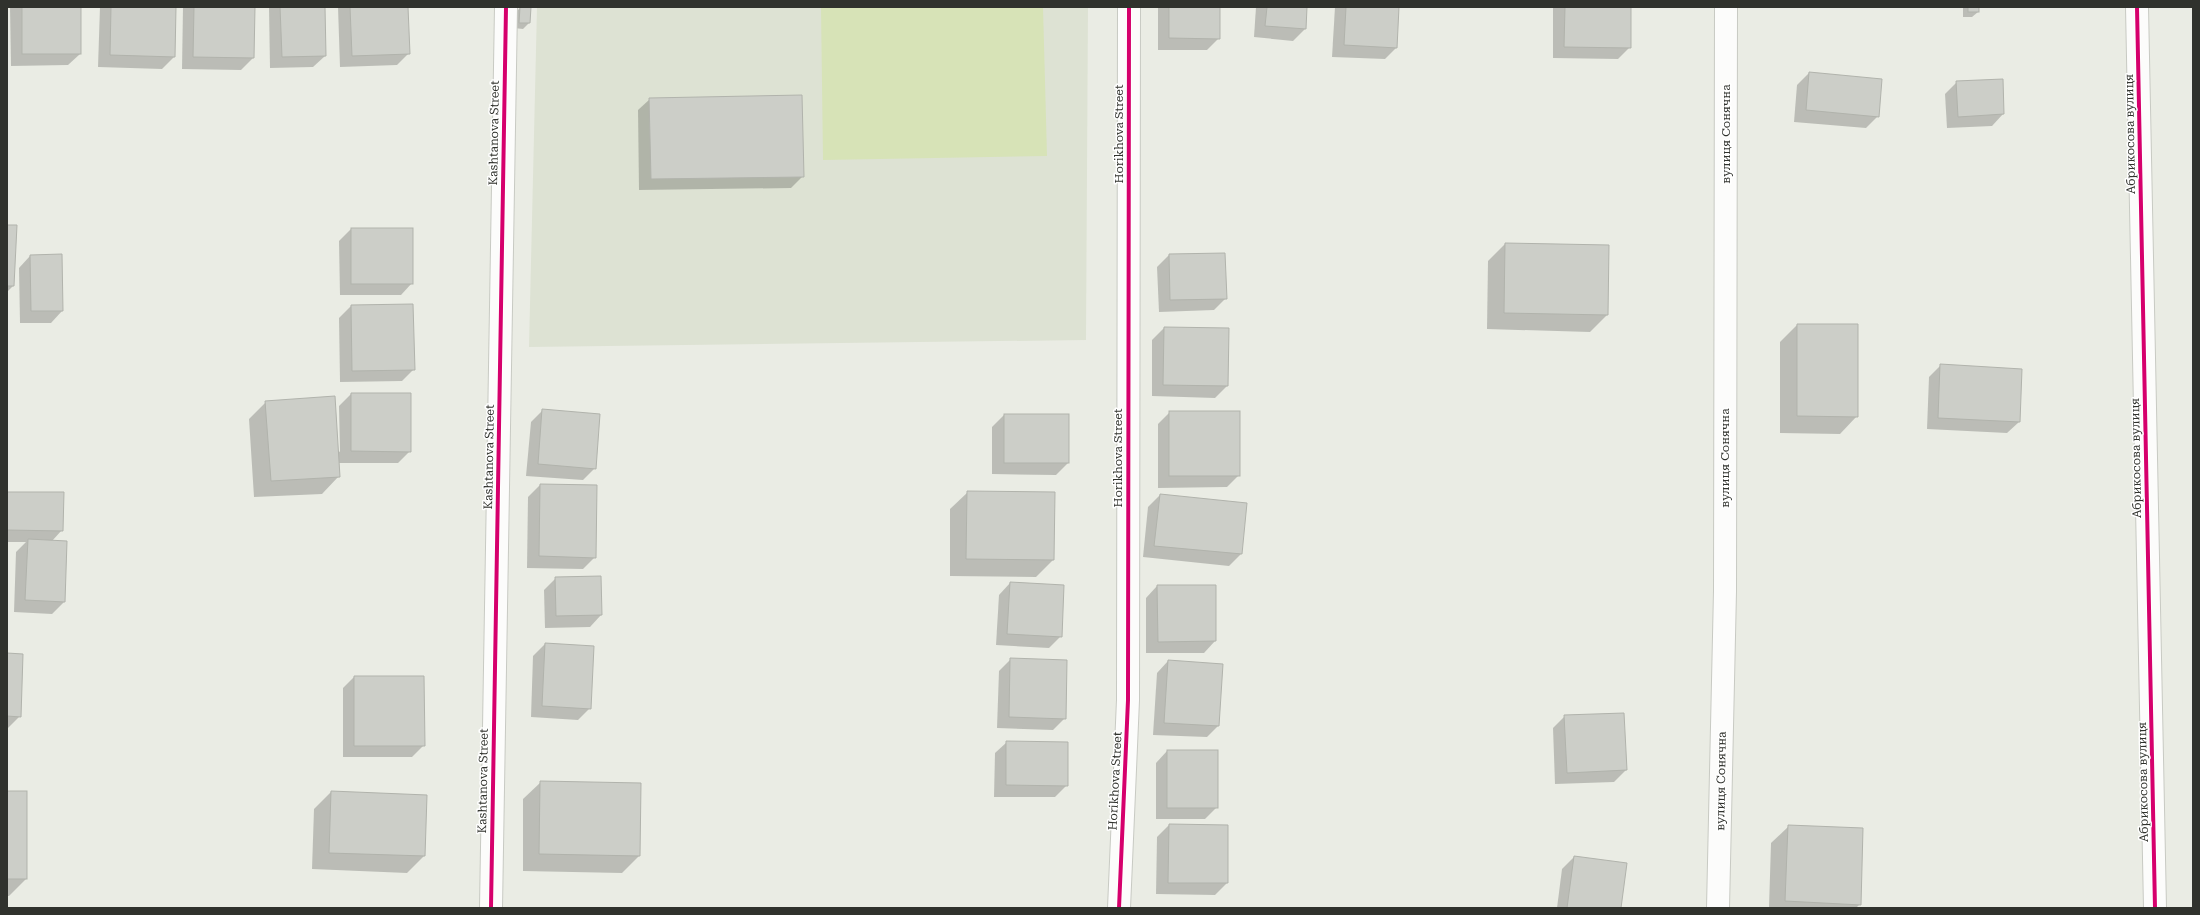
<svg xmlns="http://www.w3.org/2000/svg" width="2200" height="915" viewBox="0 0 2200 915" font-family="'Roboto Serif',serif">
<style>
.built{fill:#dde2d3}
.green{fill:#d7e3b7}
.shadow{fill:#0003}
.building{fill:#cccec8;stroke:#b1b3ac}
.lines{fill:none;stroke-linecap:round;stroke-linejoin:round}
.minor-casing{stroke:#c8cac3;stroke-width:24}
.tertiary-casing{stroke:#c8cac3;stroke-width:24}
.minor{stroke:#fcfcfb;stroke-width:22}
.tertiary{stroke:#fcfcfb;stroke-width:22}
.cycleway-casing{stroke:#fff;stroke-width:6}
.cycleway{stroke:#d6006c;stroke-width:4}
.labels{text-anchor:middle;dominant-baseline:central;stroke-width:3;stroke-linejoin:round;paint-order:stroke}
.street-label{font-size:12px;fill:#30322d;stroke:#fff}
</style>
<rect width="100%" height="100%" fill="#eaece4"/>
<!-- built -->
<polygon class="built" points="537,7 1088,7 1086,340 529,347"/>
<!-- green -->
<polygon class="green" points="821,7 1043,7 1047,156 823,160"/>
<!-- shadow -->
<g class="shadow">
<polygon points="10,7 80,7 80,54 68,65 11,66"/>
<polygon points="100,7 175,7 174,57 162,69 98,67"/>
<polygon points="183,7 254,7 253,58 241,70 182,69"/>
<polygon points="269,7 324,7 325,56 313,67 270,68"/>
<polygon points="338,7 407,7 409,53 397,65 340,67"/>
<polygon points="1158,7 1219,7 1219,38 1207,50 1158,50"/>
<polygon points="1256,7 1306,7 1305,29 1293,41 1254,37"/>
<polygon points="1335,7 1398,7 1396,48 1385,59 1332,57"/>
<polygon points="1553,7 1630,7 1630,47 1618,59 1553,58"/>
<polygon points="1963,7 1978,7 1978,12 1972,17 1963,17"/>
<polygon points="520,8 529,23 523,29 514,28 514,14"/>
<polygon points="1809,73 1878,116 1866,128 1794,122 1797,85"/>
<polygon points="1957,82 2003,114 1992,126 1947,128 1945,94"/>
<polygon points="650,99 803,176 791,188 639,190 638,110"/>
<polygon points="7,226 13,286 7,292"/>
<polygon points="351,229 412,283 401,295 340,295 339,241"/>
<polygon points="1505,244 1607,315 1590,332 1487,329 1488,261"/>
<polygon points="1169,255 1226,298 1214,310 1159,312 1157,267"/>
<polygon points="30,256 62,311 51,323 20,323 19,268"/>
<polygon points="351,306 414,369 402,381 340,382 339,318"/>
<polygon points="1797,325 1857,416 1840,434 1780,433 1780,342"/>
<polygon points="1164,328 1227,386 1215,398 1152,396 1152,340"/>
<polygon points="1941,365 2019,422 2007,433 1927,429 1929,377"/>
<polygon points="351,394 410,451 398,463 339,463 339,476 322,494 254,497 249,419 266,402 340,452 339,406"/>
<polygon points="542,411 595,468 583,480 526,476 531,422"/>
<polygon points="1170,412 1239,475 1227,487 1158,488 1158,424"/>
<polygon points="1004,415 1068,463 1056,475 992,474 992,427"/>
<polygon points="540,485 595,557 583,569 527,568 528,497"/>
<polygon points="968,492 1053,560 1036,577 950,576 950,509"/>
<polygon points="7,493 62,530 52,541 66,542 64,602 52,614 14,612 16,552 26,542 7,542"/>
<polygon points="1160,495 1241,554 1229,566 1143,557 1148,507"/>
<polygon points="556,578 601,615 590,627 545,628 544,590"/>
<polygon points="1010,583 1061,636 1049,648 996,645 999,595"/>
<polygon points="1157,586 1215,641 1204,653 1146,653 1146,598"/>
<polygon points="545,644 590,708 578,720 531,717 533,656"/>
<polygon points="7,654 20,716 8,728 7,728"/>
<polygon points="1011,659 1065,718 1053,730 997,728 999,671"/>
<polygon points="1168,661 1219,725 1207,737 1153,735 1157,673"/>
<polygon points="354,677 424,745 412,757 343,757 343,688"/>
<polygon points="1623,714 1626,770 1614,782 1555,784 1553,728 1565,716"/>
<polygon points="1007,742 1067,785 1055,797 994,797 995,753"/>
<polygon points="1167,751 1217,807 1205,819 1156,819 1156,763"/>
<polygon points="541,782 639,856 622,873 523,871 523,799"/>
<polygon points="7,792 26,879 9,896 7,896"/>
<polygon points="331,792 424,856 407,873 312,869 314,809"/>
<polygon points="1169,825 1227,883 1215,895 1156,894 1157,837"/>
<polygon points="1789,826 1860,904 1856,908 1769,908 1771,843"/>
<polygon points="1574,857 1620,908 1557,908 1562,869"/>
</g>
<!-- building -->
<g class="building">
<rect x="22" y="7" width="59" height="47"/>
<polygon points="111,7 176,7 175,57 110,55"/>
<polygon points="194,7 255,7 254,58 193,57"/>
<polygon points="280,7 325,7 326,56 282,57"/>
<polygon points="350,7 408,7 410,54 352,56"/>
<polygon points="520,7 531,7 530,23 519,23"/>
<polygon points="1169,7 1220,7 1220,39 1169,38"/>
<polygon points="1267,7 1307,7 1306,29 1265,26"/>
<polygon points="1346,7 1399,7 1397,48 1344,45"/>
<polygon points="1565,7 1631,7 1631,48 1564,47"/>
<rect x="1968" y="7" width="11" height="5"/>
<polygon points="1809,72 1882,79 1879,117 1806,110"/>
<polygon points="2003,79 2004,114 1958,117 1956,81"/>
<polygon points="802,95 804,177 651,179 649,98"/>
<polygon points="7,225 17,225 14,286 7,286"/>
<rect x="351" y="228" width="62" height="56"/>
<polygon points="1505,243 1609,245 1608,315 1504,313"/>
<polygon points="1225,253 1227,299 1170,300 1169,254"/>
<polygon points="62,254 63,311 31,311 30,255"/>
<polygon points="413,304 415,370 352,371 351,305"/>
<polygon points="1797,324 1858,324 1858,417 1797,416"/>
<polygon points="1164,327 1229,328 1228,386 1163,385"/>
<polygon points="1940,364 2022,369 2020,422 1938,418"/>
<polygon points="351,393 411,393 411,452 351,451"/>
<polygon points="335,396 340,477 271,481 265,401"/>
<polygon points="542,409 600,414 596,469 538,464"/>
<rect x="1169" y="411" width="71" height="65"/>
<rect x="1004" y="414" width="65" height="49"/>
<polygon points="540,484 597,485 596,558 539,556"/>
<polygon points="967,491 1055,492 1054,560 966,559"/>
<polygon points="7,492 64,492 63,531 7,530"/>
<polygon points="1160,494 1247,503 1242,554 1154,546"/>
<polygon points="28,539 67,541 65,602 25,600"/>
<polygon points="601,576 602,615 556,616 555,577"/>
<polygon points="1010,582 1064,585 1062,637 1007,634"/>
<polygon points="1157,585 1216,585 1216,641 1158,642"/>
<polygon points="545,643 594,646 591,709 542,706"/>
<polygon points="7,653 23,654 21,717 7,716"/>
<polygon points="1010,658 1067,660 1066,719 1009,717"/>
<polygon points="1168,660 1223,664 1219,726 1164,723"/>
<polygon points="354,676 424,676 425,746 354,746"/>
<polygon points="1624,713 1627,770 1567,773 1564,715"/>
<polygon points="1006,741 1068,742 1068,786 1006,785"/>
<rect x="1167" y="750" width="51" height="58"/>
<polygon points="540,781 641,783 640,856 539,854"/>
<rect x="7" y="791" width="20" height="88"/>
<polygon points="331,791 427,795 425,856 329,853"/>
<polygon points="1169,824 1228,825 1228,883 1168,883"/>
<polygon points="1788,825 1863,828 1861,905 1785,901"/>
<polygon points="1574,856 1627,863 1621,908 1567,908"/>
</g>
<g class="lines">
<defs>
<g id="minor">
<polyline points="491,908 506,7"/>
<polyline points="1119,908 1128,700 1129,7"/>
<polyline points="1718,908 1725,591 1726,7"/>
</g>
<polyline id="tertiary" points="2137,7 2155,908"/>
</defs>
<!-- minor casing -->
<use href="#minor" class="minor-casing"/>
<!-- tertiary casing -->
<use href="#tertiary" class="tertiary-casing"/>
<!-- minor -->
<use href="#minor" class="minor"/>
<!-- tertiary -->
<use href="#tertiary" class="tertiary"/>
<defs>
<g id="cycleway">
<polyline points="2137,7 2155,908"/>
<polyline points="491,908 506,7"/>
<polyline points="1119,908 1128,700 1129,7"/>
</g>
</defs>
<!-- cycleway casing -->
<use href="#cycleway" class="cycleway-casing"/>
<!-- cycleway -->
<use href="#cycleway" class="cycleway"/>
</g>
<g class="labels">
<!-- street labels -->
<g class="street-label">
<text transform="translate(494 133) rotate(-89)">Kashtanova Street</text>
<text transform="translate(1119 134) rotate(-90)">Horikhova Street</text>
<text transform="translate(1726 134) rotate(-90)">вулиця Сонячна</text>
<text transform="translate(2130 134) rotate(-91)">Абрикосова вулиця</text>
<text transform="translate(489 457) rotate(-89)">Kashtanova Street</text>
<text transform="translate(1118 458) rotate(-90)">Horikhova Street</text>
<text transform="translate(1725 458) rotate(-90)">вулиця Сонячна</text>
<text transform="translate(2136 458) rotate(-91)">Абрикосова вулиця</text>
<text transform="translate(483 781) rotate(-89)">Kashtanova Street</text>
<text transform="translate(1115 781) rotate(-87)">Horikhova Street</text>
<text transform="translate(1721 781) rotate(-89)">вулиця Сонячна</text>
<text transform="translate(2143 782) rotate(-91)">Абрикосова вулиця</text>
</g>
</g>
<!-- border -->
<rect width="2200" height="915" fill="none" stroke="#30322d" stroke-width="16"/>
</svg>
